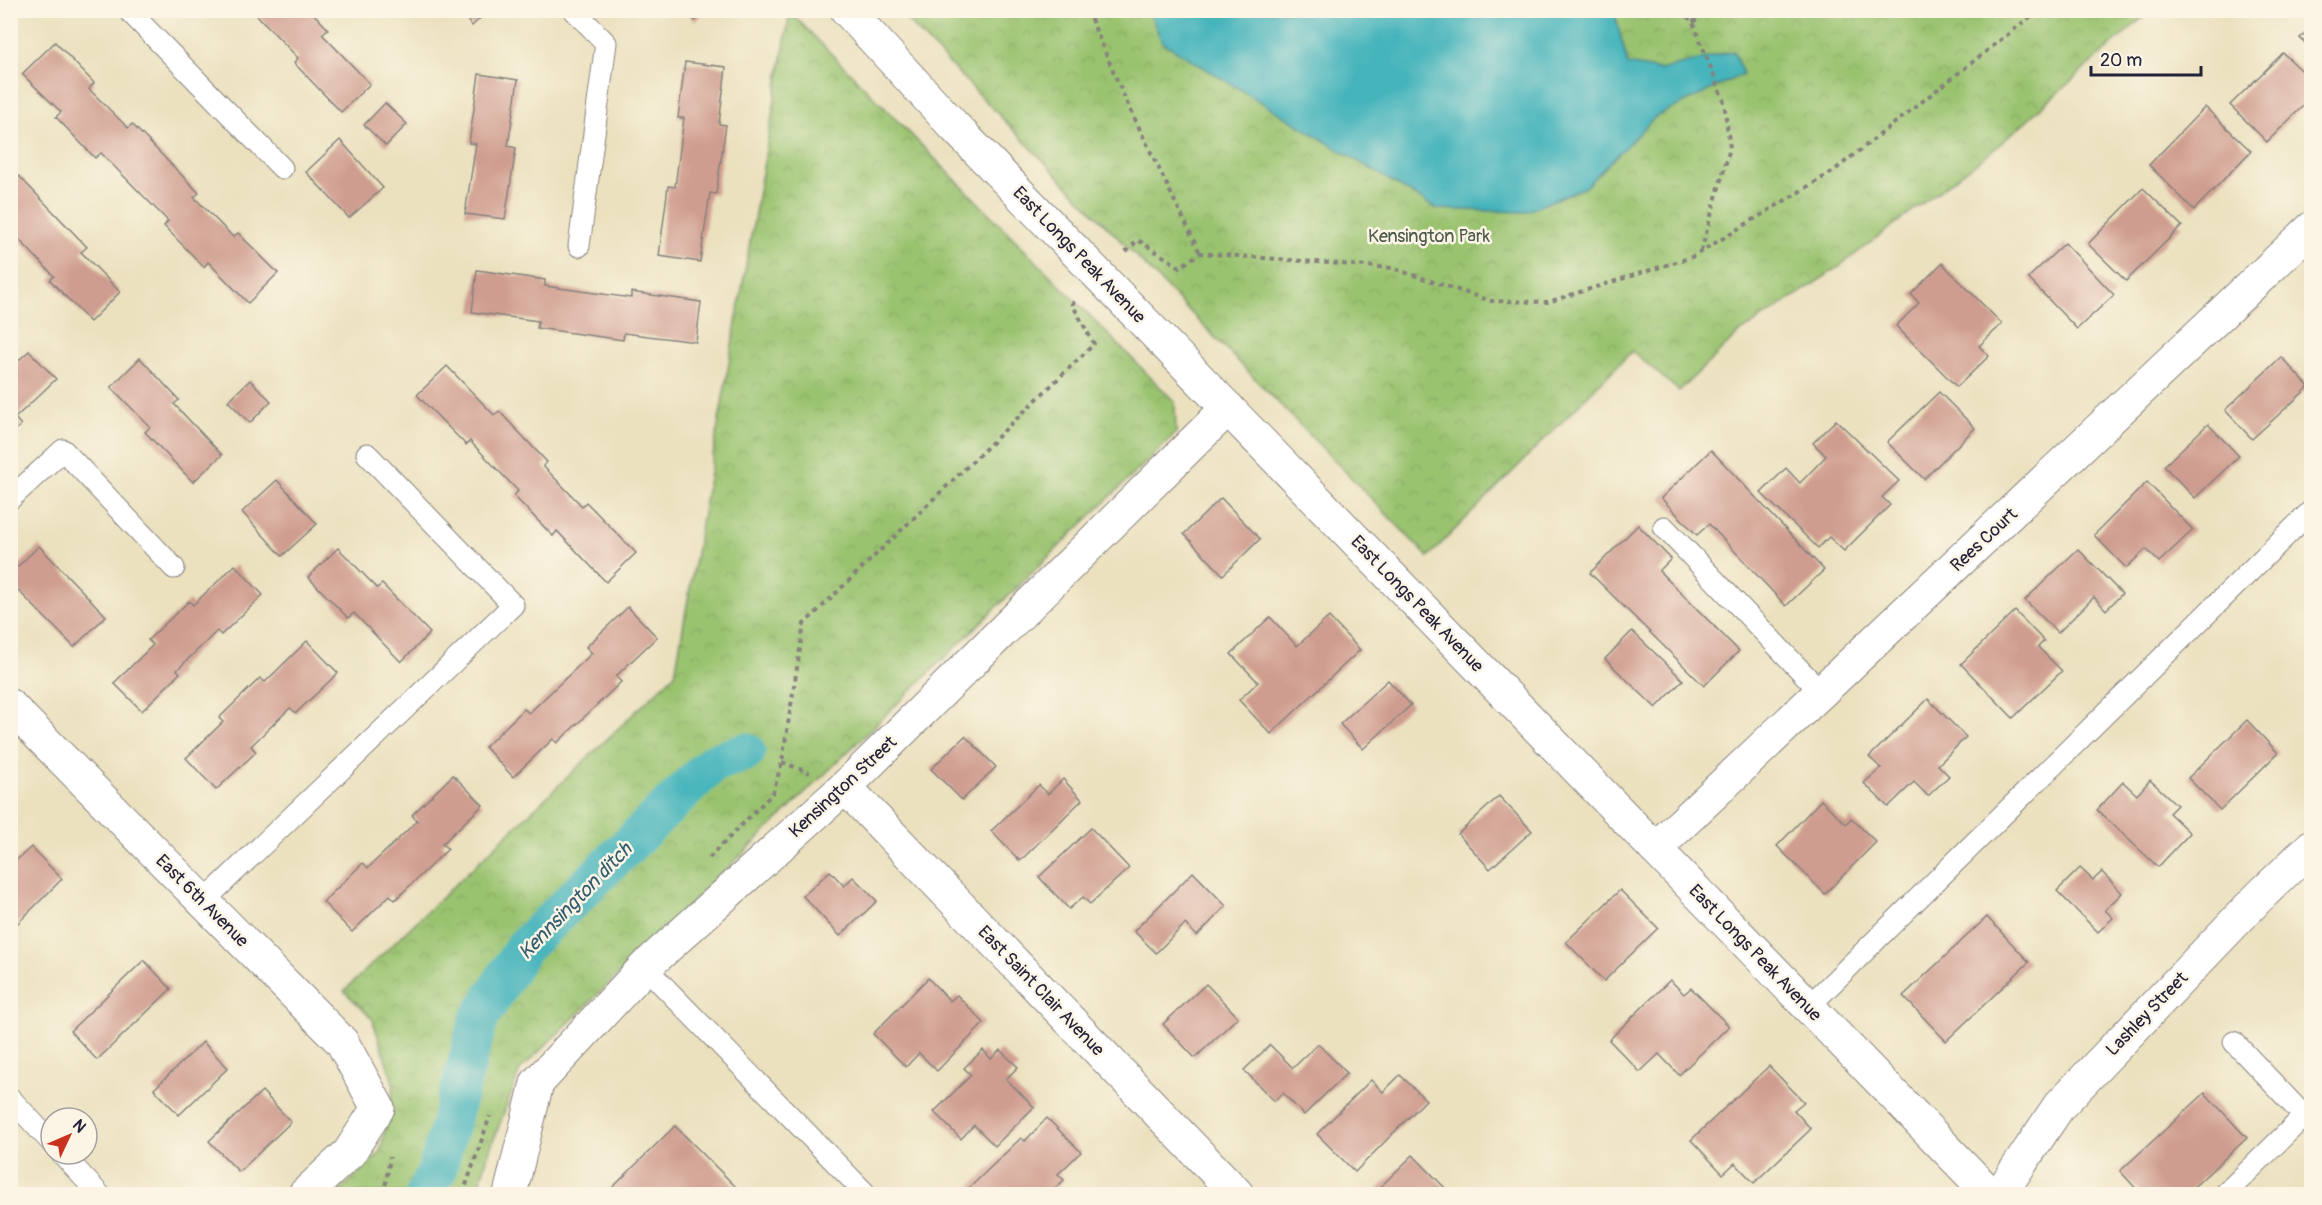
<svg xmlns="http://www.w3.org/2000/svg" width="2322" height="1205" viewBox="0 0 2322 1205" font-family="Pangolin,sans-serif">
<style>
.park{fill:url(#park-crowns);stroke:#5e7255;stroke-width:1.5}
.water{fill:#44b4bb;stroke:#336b7b;stroke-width:1.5}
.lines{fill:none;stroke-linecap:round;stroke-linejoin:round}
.canal{stroke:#44b4bb;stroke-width:39}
.building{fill:#cf9d8f}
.lane-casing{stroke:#86827d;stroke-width:23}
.street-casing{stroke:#86827d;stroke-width:35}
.secondary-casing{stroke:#86827d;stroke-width:35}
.path{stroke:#86827d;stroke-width:4;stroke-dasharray:4.5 4.5;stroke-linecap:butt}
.lane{stroke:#fff;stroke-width:21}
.street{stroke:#fff;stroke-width:33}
.secondary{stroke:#fff;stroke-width:33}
.labels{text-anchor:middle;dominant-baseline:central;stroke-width:5;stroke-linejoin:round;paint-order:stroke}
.park-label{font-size:18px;fill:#4c5a4d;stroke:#fcf5e5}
.street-label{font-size:18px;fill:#22223b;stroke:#fcf5e5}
.water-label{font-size:20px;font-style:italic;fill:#305c6e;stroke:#fcf5e5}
</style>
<defs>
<pattern id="park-crowns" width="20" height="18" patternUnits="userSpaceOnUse" patternTransform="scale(1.5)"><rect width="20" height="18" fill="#9ac36f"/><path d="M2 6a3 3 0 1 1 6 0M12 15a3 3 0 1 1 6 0" fill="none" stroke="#84a761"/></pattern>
</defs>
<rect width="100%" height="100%" fill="#fcf5e5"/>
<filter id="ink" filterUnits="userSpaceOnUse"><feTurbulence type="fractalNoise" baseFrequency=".0167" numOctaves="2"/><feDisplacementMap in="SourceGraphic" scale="12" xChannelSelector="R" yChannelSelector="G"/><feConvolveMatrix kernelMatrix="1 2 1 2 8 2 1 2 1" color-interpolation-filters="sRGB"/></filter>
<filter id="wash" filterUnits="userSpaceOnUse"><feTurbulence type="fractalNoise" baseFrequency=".008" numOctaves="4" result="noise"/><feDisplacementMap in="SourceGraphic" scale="24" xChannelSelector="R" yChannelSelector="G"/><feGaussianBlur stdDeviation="1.35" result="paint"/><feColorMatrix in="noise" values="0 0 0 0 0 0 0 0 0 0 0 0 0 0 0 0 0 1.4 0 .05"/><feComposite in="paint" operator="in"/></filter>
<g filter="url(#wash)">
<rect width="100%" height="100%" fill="#ebe1bf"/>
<!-- park -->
<g class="park">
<polygon points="898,11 2150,11 1992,151 1833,271 1738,334 1679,391 1632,351 1428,557"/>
<polygon points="790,12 1175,402 1176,433 520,1070 488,1155 477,1194 337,1194 380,1153 394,1085 372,1018 344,991 675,674"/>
</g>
<!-- water -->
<polygon class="water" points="1149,11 1614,11 1628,64 1661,70 1733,51 1743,74 1655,117 1585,187 1525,212 1437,209 1162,42"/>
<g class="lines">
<!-- canal -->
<polyline class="canal" points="425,1194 437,1171 479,1019 523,948 713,763 746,752"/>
</g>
<g id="blocks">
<!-- building -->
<g class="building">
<polygon points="252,10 310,10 328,29 322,34 370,84 341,112 294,63 298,58"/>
<polygon points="458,10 489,10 472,26"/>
<polygon points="685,10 706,10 695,21"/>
<polygon points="2312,27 2312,50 2300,38"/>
<polygon points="55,42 94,83 89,89 128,128 132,124 199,193 194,197 233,237 238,233 278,273 248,303 208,262 204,267 164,226 168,221 101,153 95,158 56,117 61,112 22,74"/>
<polygon points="2283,53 2312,80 2312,97 2267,142 2230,105"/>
<polygon points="685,62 726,67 719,124 726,125 716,194 710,193 700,262 659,256 668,186 675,187 684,118 678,118"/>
<polygon points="479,74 518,80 508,146 516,148 505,219 465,214 476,144 469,143"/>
<polygon points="385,103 407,124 386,146 364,125"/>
<polygon points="2205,107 2251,151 2194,210 2149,165"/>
<polygon points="340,140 383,188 349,218 306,172"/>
<polygon points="19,176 87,247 81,252 120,292 90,322 50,280 54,276 10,230 10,178 13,181"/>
<polygon points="2143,188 2182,226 2126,281 2088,244"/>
<polygon points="2065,243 2114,295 2077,329 2028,278"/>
<polygon points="1942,263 2002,324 1979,346 1989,356 1957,387 1896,326 1919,303 1911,294"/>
<polygon points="477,270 545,280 545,286 631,298 631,292 701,302 696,342 624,333 623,340 537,328 538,321 472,312"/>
<polygon points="29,351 56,379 15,418 21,425 10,435 10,368"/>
<polygon points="2281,357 2309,387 2252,439 2225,410"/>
<polygon points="140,358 179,400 174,404 222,455 193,482 145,432 150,427 111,387"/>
<polygon points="447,366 494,415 499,411 547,462 543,466 582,506 586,502 636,553 606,582 557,531 553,536 514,496 518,491 470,441 466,445 417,395"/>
<polygon points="250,380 271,401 250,423 228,401"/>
<polygon points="1939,392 1975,428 1924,479 1887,442"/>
<polygon points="1836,420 1899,481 1882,497 1890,505 1844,551 1829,537 1818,548 1761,493 1786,468 1800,483 1826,456 1813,443"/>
<polygon points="2208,424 2239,456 2195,498 2164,466"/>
<polygon points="1711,450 1824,570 1786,606 1709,524 1697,535 1661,498"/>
<polygon points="277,480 317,524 282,556 242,512"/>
<polygon points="2147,482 2193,530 2159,562 2146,549 2126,568 2094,535"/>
<polygon points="1221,498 1260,539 1223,575 1184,534"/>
<polygon points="1638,525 1671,559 1659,571 1739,651 1704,686 1590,573"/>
<polygon points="39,546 106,616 74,647 10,582 10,574"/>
<polygon points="338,548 377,588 382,584 430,633 401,662 354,613 348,618 308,577"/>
<polygon points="2078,549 2122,594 2106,610 2094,597 2058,633 2025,600"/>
<polygon points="235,565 263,595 221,635 217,631 177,670 180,673 142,711 114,683 153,645 148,640 189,601 193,605"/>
<polygon points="628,607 657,637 616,676 621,682 557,743 553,739 513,777 485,747 524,709 529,713 592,653 586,647"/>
<polygon points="2015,611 2044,641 2038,647 2062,671 2013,718 1961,664"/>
<polygon points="1270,617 1297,646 1329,617 1360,650 1271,734 1239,700 1258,682 1231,654"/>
<polygon points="1632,631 1683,680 1656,708 1605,659"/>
<polygon points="307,641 338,673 296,713 290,708 251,746 256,752 216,790 186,758 223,722 219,718 260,678 265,682"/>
<polygon points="1388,680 1411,705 1363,749 1340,724"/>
<polygon points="1928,699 1966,737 1938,765 1949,776 1928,796 1914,782 1888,807 1864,783 1881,768 1869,757"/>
<polygon points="2247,720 2278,753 2220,810 2188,778"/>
<polygon points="965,736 996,767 962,800 931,769"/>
<polygon points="453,775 483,805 442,844 448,849 395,900 390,895 352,932 323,902 363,863 368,868 417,821 412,815"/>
<polygon points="1063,779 1082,800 1020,861 991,831 1039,785 1048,794"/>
<polygon points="2150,780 2177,805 2169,813 2190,833 2158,867 2097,810 2123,782 2137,795"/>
<polygon points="1499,796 1532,831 1490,869 1458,834"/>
<polygon points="1821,800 1846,824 1851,818 1876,842 1825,894 1777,846"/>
<polygon points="1091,828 1129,868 1090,904 1083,897 1069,909 1039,877"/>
<polygon points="31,847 62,879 17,924 10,917 10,866"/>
<polygon points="2080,868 2093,880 2102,872 2122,893 2105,910 2113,918 2098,932 2057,891"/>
<polygon points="830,871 844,886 853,877 877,901 840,936 803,896"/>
<polygon points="1193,872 1226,906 1197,936 1185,924 1156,953 1134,931"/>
<polygon points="1620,890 1658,928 1604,981 1566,942"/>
<polygon points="1987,917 2029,962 1946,1041 1903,996"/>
<polygon points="144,960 171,989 97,1060 70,1031"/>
<polygon points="928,978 950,1001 957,995 984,1023 937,1071 919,1053 906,1067 873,1034"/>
<polygon points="1670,980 1684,994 1691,988 1729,1026 1679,1075 1659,1054 1640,1072 1609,1040"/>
<polygon points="1206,984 1238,1017 1195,1058 1163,1024"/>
<polygon points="203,1042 228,1068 179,1115 154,1089"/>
<polygon points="1318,1044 1347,1073 1304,1115 1283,1093 1274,1101 1244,1070 1270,1045 1293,1068"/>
<polygon points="983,1050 991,1059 1000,1050 1018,1067 1006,1079 1034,1107 995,1146 974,1125 961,1139 934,1112 971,1075 964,1068"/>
<polygon points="1769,1066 1804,1102 1794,1110 1811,1129 1754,1183 1735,1163 1723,1174 1691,1140"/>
<polygon points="1400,1075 1426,1100 1355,1172 1317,1134 1371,1080 1383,1092"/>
<polygon points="262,1091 291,1122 239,1172 209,1141"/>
<polygon points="2205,1093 2247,1138 2186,1194 2141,1194 2120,1171"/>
<polygon points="1047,1118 1081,1152 1058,1174 1064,1180 1049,1194 963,1194 1021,1138 1025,1141"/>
<polygon points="675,1126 743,1194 606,1194"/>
<polygon points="1413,1155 1445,1188 1438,1194 1373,1194"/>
</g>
</g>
</g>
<g filter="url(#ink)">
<use href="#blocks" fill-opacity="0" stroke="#86827d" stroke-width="1.5"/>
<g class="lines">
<defs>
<g id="lane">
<polyline points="128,10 282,168"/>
<polyline points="574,10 606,43 579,246"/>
<polyline points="10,499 63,450 174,568"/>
<polyline points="1664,527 1821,692"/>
<polyline points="203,902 513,605 367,454"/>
<polyline points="645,967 866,1194"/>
<polyline points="1808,1007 2312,510"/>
<polyline points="10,1098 51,1142"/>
<polyline points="62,1154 99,1194"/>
<polyline points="2225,1194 2304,1116 2234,1042"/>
</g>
<g id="street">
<polyline points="10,706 342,1042 378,1108 349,1153 305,1194"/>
<polyline points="845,787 1237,1194"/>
<polyline points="1655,849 2312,228"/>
<polyline points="510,1194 537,1083 645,967 845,787 1228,408"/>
</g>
<g id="secondary">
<polyline points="847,10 953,125 1990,1194"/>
<polyline points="2000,1194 2059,1106 2258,898 2312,846"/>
</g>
</defs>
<!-- lane casing -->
<use href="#lane" class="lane-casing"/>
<!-- street casing -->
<use href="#street" class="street-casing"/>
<!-- secondary casing -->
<use href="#secondary" class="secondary-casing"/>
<!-- path -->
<g class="path">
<polyline points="1092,10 1091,19 1126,101 1200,253"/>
<polyline points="1681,10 1693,22 1724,102 1730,148 1701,251"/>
<polyline points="1693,22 1709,10"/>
<polyline points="1126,252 1138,240 1180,267 1200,253 1392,268 1491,301 1548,302 1692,257 1832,172 2039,10"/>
<polyline points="782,762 810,773"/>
<polyline points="709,858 773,793 782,762 804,624 1094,344 1072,304 1075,301"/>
<polyline points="384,1194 390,1157"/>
<polyline points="463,1194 490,1116"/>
</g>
<!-- lane -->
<use href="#lane" class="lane"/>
<!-- street -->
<use href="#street" class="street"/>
<!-- secondary -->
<use href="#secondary" class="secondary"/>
</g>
</g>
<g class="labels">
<!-- park labels -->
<g class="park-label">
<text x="1429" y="236">Kensington Park</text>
</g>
<!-- street labels -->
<g class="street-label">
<text transform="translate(1079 255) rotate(46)">East Longs Peak Avenue</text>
<text transform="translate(1984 540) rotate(-43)">Rees Court</text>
<text transform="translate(1417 604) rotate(46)">East Longs Peak Avenue</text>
<text transform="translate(843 787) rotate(-43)">Kensington Street</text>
<text transform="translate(202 901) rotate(45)">East 6th Avenue</text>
<text transform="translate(1755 953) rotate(46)">East Longs Peak Avenue</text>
<text transform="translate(1041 991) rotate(46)">East Saint Clair Avenue</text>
<text transform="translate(2147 1014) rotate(-46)">Lashley Street</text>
</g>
<!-- water labels -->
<g class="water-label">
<text transform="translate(575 901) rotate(-46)">Kennsington ditch</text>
</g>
</g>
<!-- margin -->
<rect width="2322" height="1205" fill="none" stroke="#fcf5e5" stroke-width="36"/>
<!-- north arrow -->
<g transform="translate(69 1136) rotate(46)"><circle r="28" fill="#fcf5e5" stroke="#a5a1a1" stroke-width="1.5"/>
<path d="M0-4.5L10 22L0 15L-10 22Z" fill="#c8321e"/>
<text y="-9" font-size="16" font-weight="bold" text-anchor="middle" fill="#22223b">N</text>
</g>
<!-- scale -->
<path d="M2091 66v9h110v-9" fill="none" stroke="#22223b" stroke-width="3"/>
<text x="2100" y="66" font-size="18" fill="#22223b" stroke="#fcf5e5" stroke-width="4.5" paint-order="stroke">20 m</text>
</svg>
